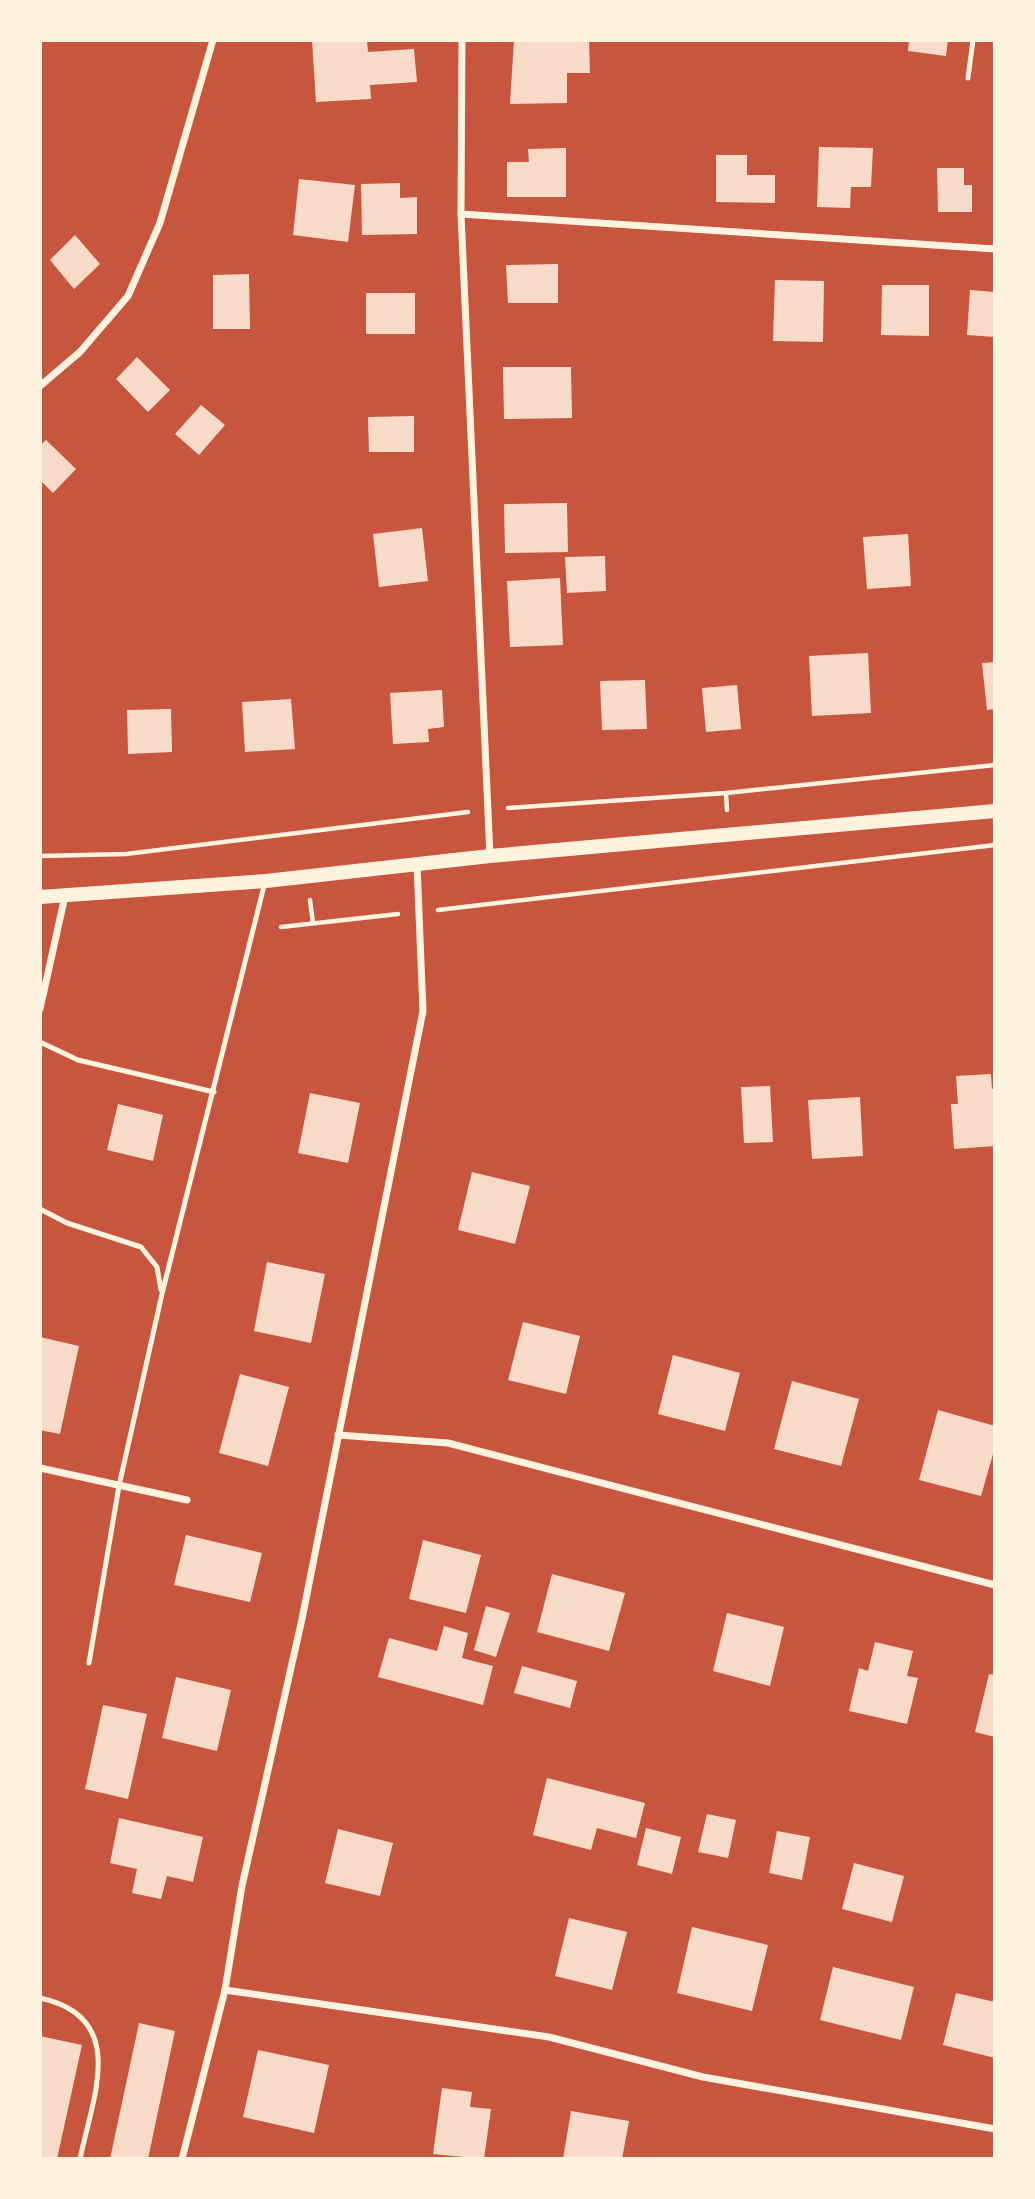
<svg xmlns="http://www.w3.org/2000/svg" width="1035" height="2199" viewBox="0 0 1035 2199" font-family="'Noto Sans',sans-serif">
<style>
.building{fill:#f7dbc8}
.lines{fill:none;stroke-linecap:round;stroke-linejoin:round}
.path{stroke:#fff3e0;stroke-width:4.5}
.service{stroke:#fff3e0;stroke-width:5}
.minor{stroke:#fff3e0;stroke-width:7}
.secondary{stroke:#fff3e0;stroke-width:14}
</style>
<rect width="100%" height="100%" fill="#c8553d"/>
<!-- building -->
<g class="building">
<polygon points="312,40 367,40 368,52 414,49 417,82 370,85 371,99 316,102"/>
<polygon points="514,40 589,40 590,73 567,73 567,103 510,104"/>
<polygon points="909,40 948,40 946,56 908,51"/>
<polygon points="819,147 873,148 871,187 851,187 850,208 817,207"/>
<polygon points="566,148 566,197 507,197 507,162 529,162 528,149"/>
<polygon points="716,155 747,155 747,175 775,175 775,203 716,202"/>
<polygon points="937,168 964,168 964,185 972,185 972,212 938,212"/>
<polygon points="299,179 355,185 348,242 293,235"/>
<polygon points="400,183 400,198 417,197 417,234 362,235 361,184"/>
<polygon points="75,235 100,264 74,289 50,260"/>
<polygon points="558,264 558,303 508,303 506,265"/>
<polygon points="249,274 250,329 213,329 213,275"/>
<polygon points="775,280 824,281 823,342 773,341"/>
<polygon points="882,285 929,285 929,336 881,335"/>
<polygon points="970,290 995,292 995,337 967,335"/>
<rect x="366" y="293" width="49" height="41"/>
<polygon points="137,357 170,390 148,412 116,379"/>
<polygon points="503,367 571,367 572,418 504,419"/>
<polygon points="201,405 225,425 199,455 175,434"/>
<polygon points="414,416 414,452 369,452 368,417"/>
<polygon points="46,440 76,469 53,493 40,480 40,446"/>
<polygon points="567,503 568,552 505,553 504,504"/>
<polygon points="422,528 428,581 379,587 373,534"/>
<polygon points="908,534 911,586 867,589 863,537"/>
<polygon points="605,556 606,591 567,593 565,557"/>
<polygon points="560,578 563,645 510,647 507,581"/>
<polygon points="868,653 871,713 812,716 809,656"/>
<polygon points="995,662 995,709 987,710 982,663"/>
<polygon points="645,680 647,729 602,730 600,681"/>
<polygon points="737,685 741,729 706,732 702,688"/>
<polygon points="442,690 444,727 428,729 429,742 393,744 390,693"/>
<polygon points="291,699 295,749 245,752 242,702"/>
<polygon points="171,709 172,752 128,754 127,710"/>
<polygon points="991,1074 992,1089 995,1088 995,1146 954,1149 951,1104 958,1104 956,1076"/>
<polygon points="770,1086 773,1142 744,1143 741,1087"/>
<polygon points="310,1093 360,1103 348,1163 298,1153"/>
<polygon points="860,1097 863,1156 812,1159 808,1100"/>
<polygon points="118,1104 163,1115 153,1161 107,1150"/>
<polygon points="472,1172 530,1186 515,1244 458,1230"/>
<polygon points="267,1262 325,1274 311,1343 254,1331"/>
<polygon points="523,1322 580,1336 566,1394 508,1380"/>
<polygon points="40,1337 79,1346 60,1434 40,1430"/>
<polygon points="673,1355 740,1373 725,1431 658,1414"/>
<polygon points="240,1374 289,1387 268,1466 219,1453"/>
<polygon points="792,1381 859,1399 841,1466 774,1449"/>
<polygon points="938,1410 995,1426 995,1447 981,1496 919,1480"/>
<polygon points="186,1535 262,1553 250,1602 174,1585"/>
<polygon points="423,1540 481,1555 466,1613 409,1599"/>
<polygon points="552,1574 625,1593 609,1651 537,1632"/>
<polygon points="486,1606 510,1613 496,1657 474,1650"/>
<polygon points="727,1613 784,1627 770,1686 713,1671"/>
<polygon points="444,1626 468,1633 462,1658 493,1666 483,1705 378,1677 389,1638 437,1651"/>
<polygon points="875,1642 913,1651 907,1676 918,1678 907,1724 849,1711 859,1668 868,1671"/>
<polygon points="522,1666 577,1681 570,1708 514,1693"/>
<polygon points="989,1674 995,1675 995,1737 975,1732"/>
<polygon points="176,1677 231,1690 217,1751 162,1738"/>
<polygon points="103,1705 147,1714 128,1799 85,1789"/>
<polygon points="547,1778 645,1803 636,1838 597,1828 591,1850 533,1835"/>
<polygon points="707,1814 736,1820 728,1858 698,1852"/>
<polygon points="119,1818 203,1837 193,1882 167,1876 161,1899 132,1893 137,1869 110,1863"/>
<polygon points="646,1828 681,1837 672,1874 637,1865"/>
<polygon points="338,1829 393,1843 380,1896 325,1883"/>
<polygon points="777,1831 810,1837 802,1880 769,1873"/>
<polygon points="854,1863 904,1876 892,1922 842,1909"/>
<polygon points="569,1918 627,1932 612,1990 555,1976"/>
<polygon points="692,1927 768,1945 752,2011 677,1993"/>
<polygon points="833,1967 914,1987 901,2040 820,2020"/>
<polygon points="956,1993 995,2002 995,2058 943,2045"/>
<polygon points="139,2023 175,2031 148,2159 110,2159"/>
<polygon points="40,2036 82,2045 57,2159 40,2159"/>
<polygon points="258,2050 329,2065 314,2133 243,2117"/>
<polygon points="442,2088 472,2092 470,2107 491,2109 484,2159 433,2154"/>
<polygon points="571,2111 629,2121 622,2159 563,2159"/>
</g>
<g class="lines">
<!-- path -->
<g class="path">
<polyline points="726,793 727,810"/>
<polyline points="508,808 726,793 995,765"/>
<polyline points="40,856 126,854 468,812"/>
<polyline points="310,900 313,923"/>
<polyline points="438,910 995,845"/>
<polyline points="281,927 398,914"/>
</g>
<!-- service -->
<g class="service">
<polyline points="968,78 973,40"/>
<polyline points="40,1042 78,1060 214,1092"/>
<polyline points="40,1209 67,1223 141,1247 157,1267 161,1290"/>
<polyline points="89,1663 119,1486 162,1294 265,882"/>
<path d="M40,1998C129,2017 93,2096 80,2159"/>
</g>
<!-- minor -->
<g class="minor">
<polyline points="462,40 461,214 490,856"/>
<polyline points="461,214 995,249"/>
<polyline points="40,386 80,352 128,296 160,223 213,40"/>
<polyline points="40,1009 65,896"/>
<polyline points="338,1435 448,1443 995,1585"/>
<polyline points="40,1468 187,1500"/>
<polyline points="225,1990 549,2037 703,2077 995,2129"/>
<polyline points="182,2159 225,1990 242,1886 302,1619 423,1011 417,864"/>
</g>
<!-- secondary -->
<polyline class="secondary" points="40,897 266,881 490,856 995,811"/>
</g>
<!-- border -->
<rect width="1035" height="2199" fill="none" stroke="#fff3e0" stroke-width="84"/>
</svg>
